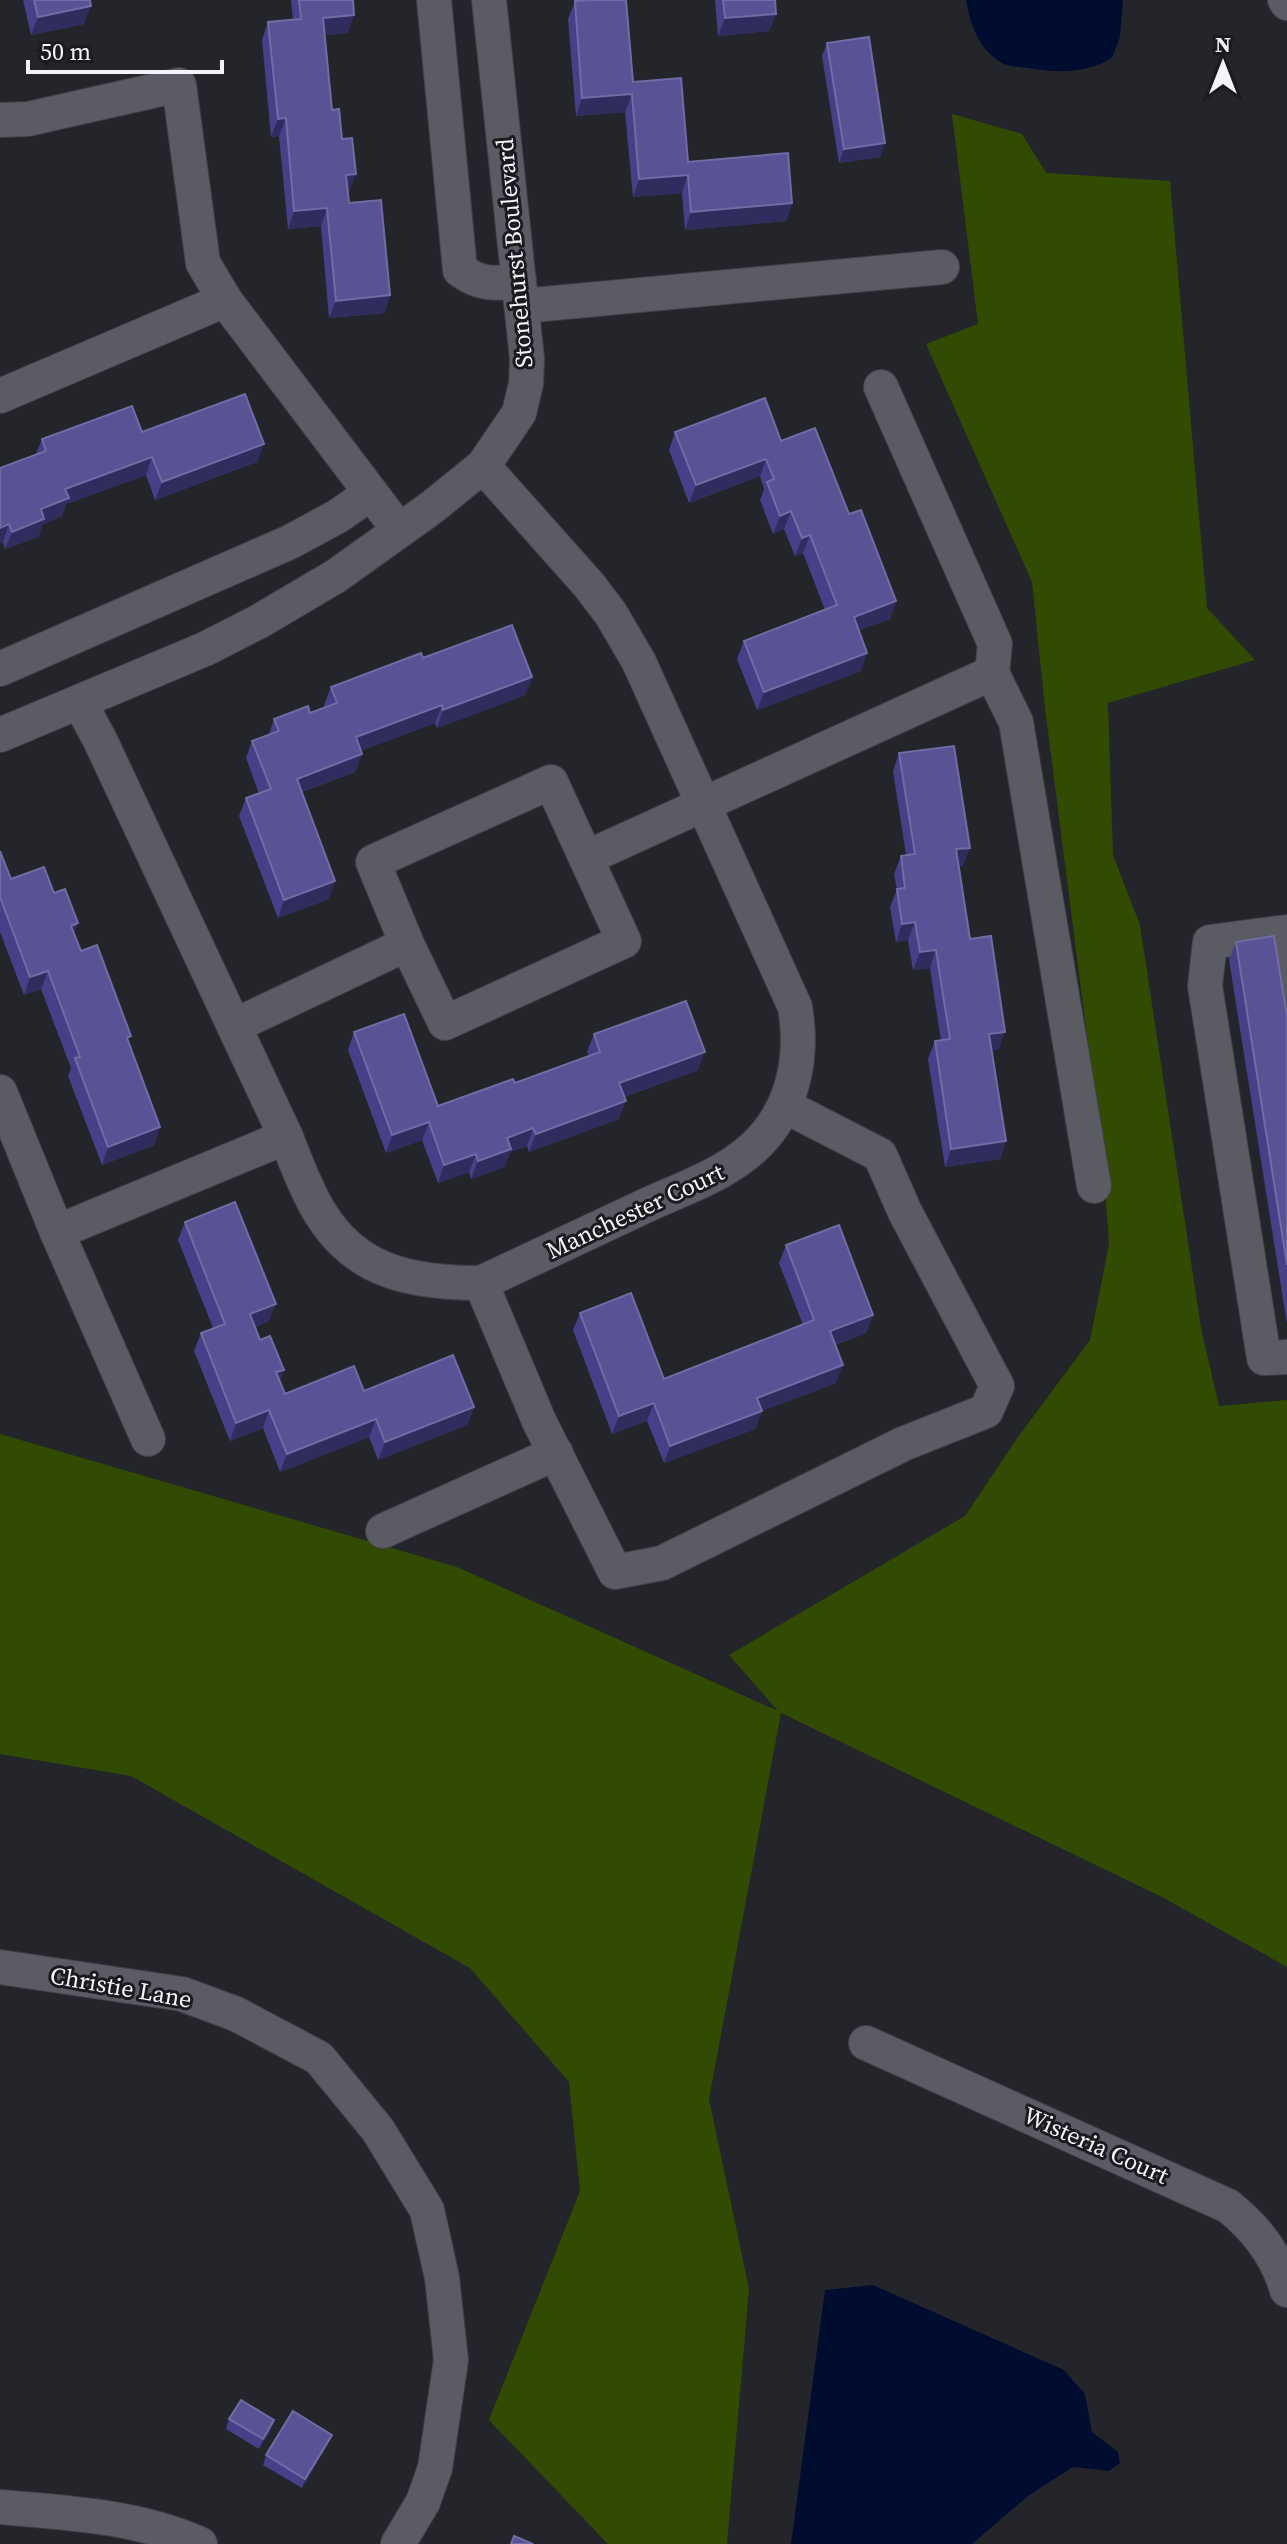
<svg xmlns="http://www.w3.org/2000/svg" width="1287" height="2544" viewBox="0 0 1287 2544" font-family="'Source Serif 4',serif">
<style>
.green{fill:#314c02}
.water{fill:#000d31}
.lines{fill:none;stroke-linecap:round;stroke-linejoin:round}
.minor-casing{stroke:#404146;stroke-width:36}
.minor{stroke:#5b5c63;stroke-width:34}
.wall{fill:#454088}
.shaded-wall{fill:#302c5e}
.building{fill:#585395;stroke:#706ca4;stroke-width:2}
.labels{text-anchor:middle;dominant-baseline:central;stroke-width:6;stroke-linejoin:round;paint-order:stroke}
.street-label{font-size:24px;fill:#f4f4f9;stroke:#1a1b21}
</style>
<rect width="100%" height="100%" fill="#24242b"/>
<!-- green -->
<polygon class="green" points="952,114 1022,134 1046,173 1170,181 1207,608 1255,660 1108,703 1113,855 1140,925 1201,1328 1219,1406 1287,1400 1287,1967 1162,1897 781,1713 709,2099 749,2289 727,2544 608,2544 489,2420 580,2191 569,2082 470,1968 131,1776 0,1754 0,1434 457,1567 778,1711 729,1655 965,1516 1018,1437 1090,1340 1109,1244 1103,1161 1045,708 1032,582 926,344 978,324"/>
<!-- water -->
<g class="water">
<path d="M966,0H1123L1120,37L1112,58C1084,74 1058,73 1027,68C1020,67 1009,67 1002,63C979,50 970,24 966,0Z"/>
<polygon points="873,2285 1064,2370 1085,2394 1092,2432 1118,2452 1120,2463 1109,2471 1073,2467 1028,2496 972,2544 791,2544 825,2290"/>
</g>
<g class="lines">
<defs>
<g id="minor">
<path d="M434,0L460,270C480,285 495,284 519,281"/>
<polyline points="1285,0 1287,3"/>
<polyline points="0,120 28,119 179,85 203,263 225,300 399,530"/>
<polyline points="522,306 942,267"/>
<polyline points="881,387 995,644 992,673 1016,722 1094,1186"/>
<polyline points="0,396 225,300"/>
<polyline points="0,669 290,542 338,516 371,493"/>
<path d="M80,703L100,740L286,1137C296,1162 305,1188 319,1211C356,1274 415,1283 481,1283C536,1257 592,1231 647,1205C686,1187 733,1172 763,1138C795,1102 803,1053 795,1007L639,662L611,614L589,585L483,466"/>
<polyline points="0,735 205,649 258,622 336,576 431,508 483,466 519,413 526,384 527,359 489,0"/>
<polyline points="588,857 992,673"/>
<polyline points="1287,932 1210,942 1205,986 1264,1358 1287,1357"/>
<polyline points="1274,934 1287,1013"/>
<polyline points="234,1026 407,944 373,862 551,782 624,941 445,1023 407,944"/>
<polyline points="0,1092 57,1232 148,1439"/>
<polyline points="57,1232 286,1137"/>
<polyline points="481,1283 539,1421 615,1572 662,1563 903,1444 986,1411 997,1386 905,1212 880,1155 785,1106"/>
<polyline points="383,1531 556,1453"/>
<polyline points="0,1967 182,1994 236,2014 319,2058 378,2130 427,2210 442,2278 451,2360 435,2468 423,2502 398,2544"/>
<path d="M866,2043L1228,2206C1257,2229 1277,2255 1287,2290"/>
<path d="M0,2507C69,2513 136,2516 200,2544"/>
</g>
</defs>
<!-- minor casing -->
<use href="#minor" class="minor-casing"/>
<!-- minor -->
<use href="#minor" class="minor"/>
</g>
<!-- wall -->
<g class="wall">
<polygon points="23,0 90,0 84,24 31,35"/>
<polygon points="291,0 353,0 348,33 325,35 332,110 342,139 349,192 348,192 349,203 390,295 384,313 329,318 321,226 288,229 279,136 271,137 262,40 268,22 293,20"/>
<polygon points="715,0 775,0 776,14 769,31 718,36"/>
<polygon points="575,1 688,162 792,203 786,221 685,230 682,193 633,197 625,112 576,116 568,19"/>
<polygon points="827,43 885,143 880,157 839,163 822,56"/>
<polygon points="142,432 257,462 155,500 146,475 66,504 62,516 43,524 38,537 5,549 3,542 0,543 42,439"/>
<polygon points="675,432 781,441 849,514 896,601 890,619 859,630 861,671 757,710 737,659 744,641 825,610 803,553 795,556 784,529 773,534 760,500 764,489 760,476 689,503 669,450"/>
<polygon points="423,658 532,677 525,695 437,728 435,723 360,751 362,754 355,772 302,792 329,899 278,918 239,816 246,798 259,794 246,758 252,741 269,734 274,719 310,713 325,708 324,705 331,687"/>
<polygon points="899,753 963,866 959,866 970,939 999,1049 992,1050 1006,1141 1000,1159 945,1167 928,1059 935,1041 941,1041 930,968 913,970 908,940 896,942 890,907 897,890 894,874 901,856 906,855 893,771"/>
<polygon points="0,851 11,879 54,893 74,934 81,951 129,1043 160,1127 154,1145 102,1165 68,1076 71,1068 41,989 24,995 0,932"/>
<polygon points="1236,942 1287,1017 1287,1324 1229,960"/>
<polygon points="354,1032 438,1106 515,1083 589,1056 587,1052 594,1034 698,1070 624,1097 619,1119 529,1152 527,1146 510,1152 504,1167 471,1179 469,1172 438,1183 422,1140 386,1153 348,1050"/>
<polygon points="185,1222 269,1321 255,1327 260,1340 284,1370 280,1380 285,1394 364,1391 474,1407 467,1425 378,1460 369,1437 280,1472 263,1428 230,1441 194,1351 201,1333 213,1328 178,1240"/>
<polygon points="786,1245 873,1315 866,1333 835,1345 836,1383 762,1411 755,1429 664,1463 647,1421 612,1434 573,1330 580,1313 664,1379 803,1325 779,1263"/>
<polygon points="229,2419 271,2430 259,2449 226,2429"/>
<polygon points="328,2444 302,2488 263,2465 266,2455"/>
</g>
<!-- shaded-wall -->
<g class="shaded-wall">
<polygon points="91,6 84,24 31,35 38,17"/>
<polygon points="776,14 769,31 718,36 725,18"/>
<polygon points="354,15 348,33 317,36 323,18"/>
<polygon points="632,94 625,112 576,116 582,98"/>
<polygon points="286,118 279,136 271,137 278,119"/>
<polygon points="885,143 880,157 839,163 844,149"/>
<polygon points="356,174 349,192 339,193 346,175"/>
<polygon points="688,175 682,193 633,197 639,179"/>
<polygon points="792,203 786,221 685,230 691,212"/>
<polygon points="327,208 321,226 288,229 294,211"/>
<polygon points="390,295 384,313 329,318 336,301"/>
<polygon points="264,444 257,462 155,500 162,482"/>
<polygon points="152,457 146,475 66,504 62,516 43,524 38,537 5,549 12,532 65,489"/>
<polygon points="766,459 760,476 689,503 696,485"/>
<polygon points="791,511 784,529 773,534 780,516"/>
<polygon points="9,524 3,542 0,543 0,528"/>
<polygon points="810,535 803,553 795,556 802,538"/>
<polygon points="896,601 890,619 847,635 854,617"/>
<polygon points="867,653 861,671 757,710 764,692"/>
<polygon points="532,677 525,695 437,728 443,710"/>
<polygon points="442,705 435,723 349,755 356,737"/>
<polygon points="362,754 355,772 290,796 297,779"/>
<polygon points="970,848 963,866 950,867 956,849"/>
<polygon points="335,881 329,899 278,918 284,900"/>
<polygon points="915,922 908,940 896,942 902,924"/>
<polygon points="78,923 72,941 71,926"/>
<polygon points="936,950 930,968 913,970 920,952"/>
<polygon points="48,971 41,989 24,995 30,977"/>
<polygon points="1005,1032 999,1049 983,1052 989,1034"/>
<polygon points="705,1052 698,1070 612,1101 619,1083"/>
<polygon points="626,1101 619,1119 529,1152 536,1134"/>
<polygon points="429,1122 422,1140 386,1153 392,1135"/>
<polygon points="160,1127 154,1145 102,1165 108,1147"/>
<polygon points="533,1128 527,1146 510,1152 504,1167 471,1179 478,1161 507,1138"/>
<polygon points="1006,1141 1000,1159 945,1167 951,1149"/>
<polygon points="476,1154 469,1172 438,1183 444,1165"/>
<polygon points="276,1304 269,1321 243,1332 250,1314"/>
<polygon points="873,1315 866,1333 823,1349 830,1331"/>
<polygon points="843,1365 836,1383 762,1411 755,1429 664,1463 670,1446 757,1398"/>
<polygon points="284,1370 277,1387 276,1372"/>
<polygon points="654,1403 647,1421 612,1434 619,1416"/>
<polygon points="474,1407 467,1425 378,1460 385,1442"/>
<polygon points="269,1410 263,1428 230,1441 236,1423"/>
<polygon points="376,1419 369,1437 280,1472 287,1454"/>
<polygon points="274,2420 271,2430 259,2449 263,2439"/>
<polygon points="332,2435 328,2444 302,2488 305,2479"/>
</g>
<!-- building -->
<g class="building">
<polygon points="34,0 90,0 91,6 38,17"/>
<polygon points="299,0 353,0 354,15 323,18 332,110 339,109 342,139 352,138 356,174 346,175 349,203 381,200 390,295 336,301 327,208 294,211 286,118 278,119 268,22 301,19"/>
<polygon points="592,0 626,0 633,82 681,78 688,162 788,153 792,203 691,212 688,175 639,179 632,94 582,98 575,1"/>
<polygon points="723,0 775,0 776,14 725,18"/>
<polygon points="869,37 885,143 844,149 827,43"/>
<polygon points="245,394 264,444 162,482 152,457 65,489 69,498 41,509 44,519 12,532 9,524 0,528 0,468 46,451 42,439 132,406 142,432"/>
<polygon points="765,398 781,441 815,428 849,514 861,510 896,601 854,617 867,653 764,692 744,641 837,605 810,535 802,538 791,511 780,516 767,482 774,479 766,459 696,485 675,432"/>
<polygon points="512,625 532,677 443,710 442,705 356,737 362,754 297,779 335,881 284,900 246,798 271,789 252,741 279,731 274,719 308,706 310,713 337,703 331,687 421,653 423,658"/>
<polygon points="954,746 970,848 956,849 970,939 991,936 1005,1032 989,1034 1006,1141 951,1149 935,1041 950,1039 936,950 920,952 915,922 902,924 897,889 905,888 901,856 915,854 899,753"/>
<polygon points="0,851 11,879 44,867 54,893 65,889 78,923 71,926 81,951 97,945 131,1036 127,1038 160,1127 108,1147 75,1058 80,1057 48,971 30,977 0,897"/>
<polygon points="1274,936 1287,1017 1287,1265 1236,942"/>
<polygon points="686,1001 705,1052 619,1083 626,1101 536,1134 533,1128 507,1138 511,1149 478,1161 476,1154 444,1165 429,1122 392,1135 354,1032 404,1014 438,1106 513,1079 515,1083 600,1052 594,1034"/>
<polygon points="235,1202 276,1304 250,1314 260,1340 270,1336 284,1370 276,1372 285,1394 354,1366 364,1391 453,1355 474,1407 385,1442 376,1419 287,1454 269,1410 236,1423 201,1333 225,1324 185,1222"/>
<polygon points="839,1225 873,1315 830,1331 843,1365 757,1398 762,1411 670,1446 654,1403 619,1416 580,1313 631,1293 664,1379 814,1320 786,1245"/>
<polygon points="241,2400 274,2420 263,2439 229,2419"/>
<polygon points="293,2411 332,2435 305,2479 266,2455"/>
<polygon points="514,2536 533,2544 511,2544"/>
</g>
<g class="labels">
<!-- street labels -->
<g class="street-label">
<text transform="translate(514 253) rotate(-95)">Stonehurst Boulevard</text>
<text transform="translate(635 1211) rotate(-25)">Manchester Court</text>
<text transform="translate(121 1987) rotate(10)">Christie Lane</text>
<text transform="translate(1096 2145) rotate(24)">Wisteria Court</text>
</g>
</g>
<!-- north arrow -->
<g transform="translate(1223 64)" stroke="#1a1b21" stroke-width="6" paint-order="stroke">
<path d="M0-6L14 30L0 20L-14 30Z" fill="#f4f4f9"/>
<text y="-12" font-size="22" font-weight="bold" text-anchor="middle" fill="#f4f4f9">N</text>
</g>
<!-- scale -->
<path d="M28 60v12h194v-12" fill="none" stroke="#f4f4f9" stroke-width="4"/>
<text x="40" y="60" font-size="24" fill="#f4f4f9" stroke="#1a1b21" stroke-width="6" paint-order="stroke">50 m</text>
</svg>
